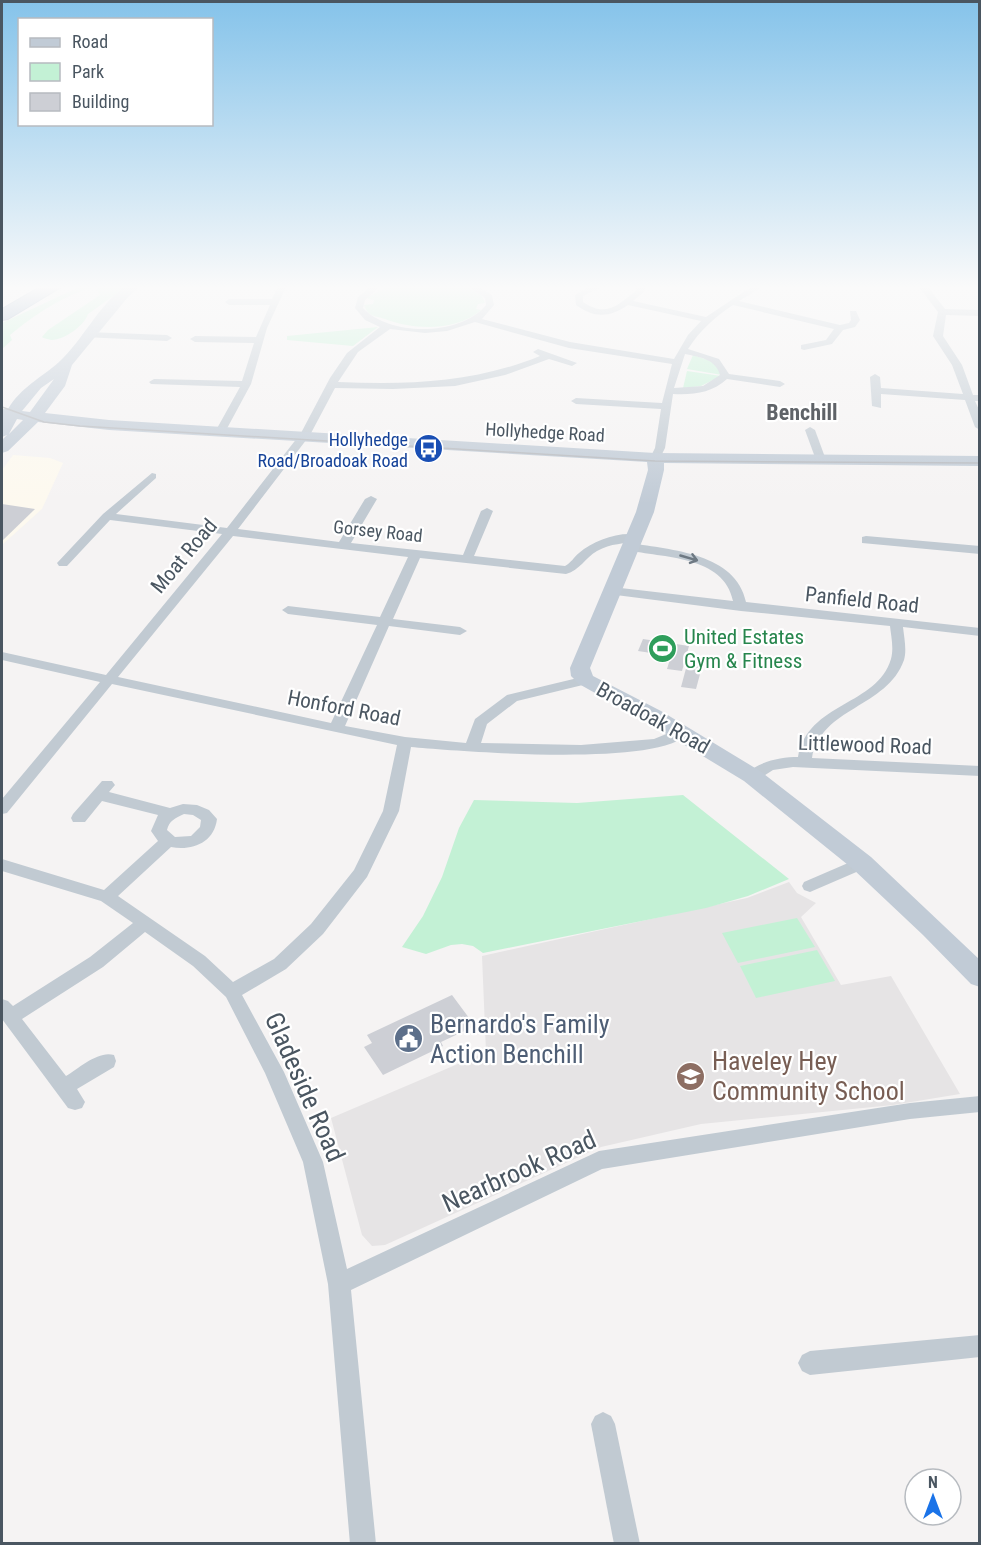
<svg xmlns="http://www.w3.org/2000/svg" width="981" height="1545" viewBox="0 0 981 1545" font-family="'Roboto Condensed',sans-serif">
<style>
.commercial{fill:#fdf9ef}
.education{fill:#e6e4e5}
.green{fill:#c3f1d5}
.building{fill:#cdcfd5}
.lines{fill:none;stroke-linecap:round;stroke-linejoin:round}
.highway-casing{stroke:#7690ad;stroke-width:2}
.street{fill:#c1cad2;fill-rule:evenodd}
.secondary{fill:#c1cbd6;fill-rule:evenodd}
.highway{fill:#8ba5c1;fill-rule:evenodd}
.tram{stroke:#b5b8bd;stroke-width:1.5}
.oneway{stroke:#6e7983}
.labels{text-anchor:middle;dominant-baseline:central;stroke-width:4.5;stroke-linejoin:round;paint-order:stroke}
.far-street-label{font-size:18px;fill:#4a5661;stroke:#fff}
.far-transit-label{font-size:18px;fill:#164399;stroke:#fff;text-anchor:end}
.street-label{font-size:21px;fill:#4a5661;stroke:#fff}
.leisure-label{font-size:21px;fill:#27864d;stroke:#fff;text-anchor:start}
.far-district-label{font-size:22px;font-weight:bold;fill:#5f6368;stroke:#fff}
.near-service-label{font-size:26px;fill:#4e5e75;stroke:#fff;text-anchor:start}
.near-education-label{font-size:26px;fill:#785e54;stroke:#fff;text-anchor:start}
.near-street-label{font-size:26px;fill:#4a5661;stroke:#fff}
</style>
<rect width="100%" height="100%" fill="#f5f3f3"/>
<!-- commercial -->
<polygon class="commercial" points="13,455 50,458 63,463 42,509 2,545 2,470"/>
<!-- education -->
<polygon class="education" points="789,882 797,893 816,903 801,917 841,985 891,976 960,1094 893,1105 701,1124 601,1147 385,1245 372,1246 362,1235 331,1118 486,1052 482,956 747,898"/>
<!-- green -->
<g class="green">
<path d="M79,287H95C65,294 33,316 10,335L12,340L2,349V323Z"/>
<path d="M96,287H126L88,314C85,325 64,340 52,340C51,340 43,338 42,337L48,330L100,295Z"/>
<path d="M386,287H467L482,296L485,303L478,304L476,309L481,310C456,332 413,330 385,319C376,316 368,317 364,305L373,304L374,300L368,299V297Z"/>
<polygon points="378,327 353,346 287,340 287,336"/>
<polygon points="693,355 717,363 722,375 687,369"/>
<polygon points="687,371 721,376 701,386 683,388"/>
<polygon points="683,795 789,879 748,896 706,908 483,953 473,946 462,944 451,945 426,954 402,947 423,916 442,877 459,828 474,800 577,803"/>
<polygon points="797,918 815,947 738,963 722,933"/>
<polygon points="817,950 835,981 756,998 740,966"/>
</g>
<!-- building -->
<g class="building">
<polygon points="2,504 35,509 2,541"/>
<polygon points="643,639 689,646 682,671 667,669 671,656 638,651"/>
<polygon points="688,661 703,663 696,689 681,687"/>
<polygon points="452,995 475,1026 441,1042 443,1046 383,1075 364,1047 372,1043 367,1035"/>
</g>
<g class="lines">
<defs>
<polygon id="highway" points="40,287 61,287 8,319 2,320 2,309"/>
</defs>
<!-- highway casing -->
<use href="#highway" class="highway-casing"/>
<!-- street -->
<g class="street">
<polygon points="278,287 286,287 267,328 251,384 224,434 215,432 240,387 151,384 149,382 154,379 242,381 254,343 195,342 190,339 195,336 256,337 270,305 229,305 225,302 229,299 272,299"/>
<path d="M370,287H380L365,300L363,308C390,337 461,336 486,305L485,298L469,287H479L492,295L494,305L482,319L570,342L674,359L688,335L701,321L628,305C609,318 594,318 576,305L575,295L589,287H601L583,296V302C606,318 618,305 637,290L634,287H645V291L633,301L706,317L751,287H762L739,301L840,325L849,323L851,320L850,311H856L860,320L855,327L843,330L832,344L804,350L801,349V345L826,340L834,329L733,305C715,317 700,330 688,349L719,359L729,374L780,381L785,384L780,387L727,379C712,393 693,395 673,394L665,448L659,460L655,461L650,458L655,448L661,409L576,404L571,401L576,398L662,403L672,364L569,348L475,322L447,331L425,333L390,329L358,352L338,382C408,385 474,383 540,356L533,352L538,349L577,363L572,366L549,359L505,375L455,386L393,389L335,388L310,435L238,529L339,542L365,499L371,496L377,499L351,543L463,555L481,511L487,508L493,511L474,556L565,566C571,563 574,557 579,553C594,540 620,531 639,535V541C624,544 611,543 597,551C585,558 580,570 566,574L420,558L393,619L460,627L467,631L460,635L389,626L345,726L405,737L466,743L475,719L507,695L586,676L593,680L591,683L517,701L487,724L481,743L581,745L654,739L681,728L688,733C662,768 457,751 411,747L399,811L367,877L323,934L286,969L242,995L284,1072L323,1162L347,1269L599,1151L910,1103L980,1096V1112L910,1119L602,1169L351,1290L376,1544H350L328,1284L303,1162L265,1073L226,997L193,966L145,932L103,967L22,1019L66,1076C79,1068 99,1050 114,1055L116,1061L114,1067L77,1089L85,1102L82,1108L75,1110L68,1108L2,1019V999L8,1001L13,1006L90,957L133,923L101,901L2,871V859L104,890L158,841L151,831L158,815L102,801L85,822H73L71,818L73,814L102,781H112L115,785L109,792L170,808L183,804L197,805L209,810L217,819C214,843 192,851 171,847L118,896L205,956L233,982L274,959L311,924L354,870L383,811L397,745L112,684L7,813L2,814V799L100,682L2,660V652L106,675L222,534L110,520L67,566H59L57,563L103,514L152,473L156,474V478L116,514L227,528L301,433L330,378L347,353L380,327L365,320L355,308L358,297ZM685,354C699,357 716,359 720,375L703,386L674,388ZM233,536L408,557L380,617L288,606L282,610L288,614L377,625L331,723L118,677ZM184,814L193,815L201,820L200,827L191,836L175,837L167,830C169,821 175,818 184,814Z"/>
<polygon points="919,287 928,287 945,309 980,310 980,316 946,315 943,336 962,365 973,395 980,395 980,401 975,401 980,412 980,430 975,427 965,400 881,394 881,408 872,406 870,377 875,374 880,377 881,388 963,394 952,365 933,336 938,312"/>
<polygon points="87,332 167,335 172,338 167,341 84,337 82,335"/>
<polygon points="810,427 815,430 826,460 825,462 821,463 816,460 805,430"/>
<polygon points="866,536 980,546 980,554 862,543 862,537"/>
<path d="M631,543C671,550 736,553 746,602L980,628V636L903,627C904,637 907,650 904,660C887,708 821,707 812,758L980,766V776L793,767L773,770L757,780H747L744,776C756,762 780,757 798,757C808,702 877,706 891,659C894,648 891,636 890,626L741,611L608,594L606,591L612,587L733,601C724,555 662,558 627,550L625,547Z"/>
<polygon points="862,857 868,859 870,863 868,867 810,892 804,890 802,886 804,882"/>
<polygon points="980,1335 980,1357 810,1375 802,1371 798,1363 802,1355 810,1351"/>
<polygon points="603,1412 611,1416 615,1424 640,1544 614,1544 591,1424 595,1416"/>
</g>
<!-- secondary -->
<path class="secondary" d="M124,287H139L128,297L72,365L65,386L45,413L109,420L655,453L980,456V466L664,463V470L654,512L590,668L593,676L661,711L760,771L871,857L980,960V987L971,984L923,935L853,869L744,781L645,721L579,684L571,676L570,668L636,512L648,470L647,462L109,430L38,422L8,451L2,453V440L7,435L2,437V409H8C21,387 41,378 59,362C83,340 98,306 124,287ZM54,379L30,412L22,411L41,388ZM17,419L23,420L9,434L10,432Z"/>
<!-- highway -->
<use href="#highway" class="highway"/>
<!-- tram -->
<polyline class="tram" points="2,407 44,422 80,426 655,461 980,463"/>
</g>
<!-- one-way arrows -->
<defs><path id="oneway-shaft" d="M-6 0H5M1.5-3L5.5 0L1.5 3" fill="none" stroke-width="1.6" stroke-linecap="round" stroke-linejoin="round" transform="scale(1.5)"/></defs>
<use class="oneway" href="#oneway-shaft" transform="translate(689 558) rotate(16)"/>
<!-- sky -->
<linearGradient id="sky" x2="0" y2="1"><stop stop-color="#85c3ea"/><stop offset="0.57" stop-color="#fafafa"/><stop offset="1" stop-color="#fafafa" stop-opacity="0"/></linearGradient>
<rect width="981" height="504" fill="url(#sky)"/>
<!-- icons -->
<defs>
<symbol id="bus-disc" viewBox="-11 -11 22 22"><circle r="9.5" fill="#1a4fb4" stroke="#fff"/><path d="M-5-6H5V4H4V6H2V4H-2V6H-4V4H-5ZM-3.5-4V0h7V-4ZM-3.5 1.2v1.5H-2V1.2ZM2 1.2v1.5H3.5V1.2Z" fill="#fff"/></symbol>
<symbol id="stadium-disc" viewBox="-11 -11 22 22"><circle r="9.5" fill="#2e9e5b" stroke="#fff"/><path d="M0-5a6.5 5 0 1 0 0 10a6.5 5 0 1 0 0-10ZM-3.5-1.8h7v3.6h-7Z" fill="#fff"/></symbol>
<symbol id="civic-disc" viewBox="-11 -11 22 22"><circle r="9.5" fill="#5c6f8a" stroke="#fff"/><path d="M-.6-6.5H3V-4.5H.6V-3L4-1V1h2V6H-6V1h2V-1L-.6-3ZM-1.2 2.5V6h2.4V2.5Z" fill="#fff"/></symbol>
<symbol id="school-disc" viewBox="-11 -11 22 22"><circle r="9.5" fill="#8d6e63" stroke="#fff"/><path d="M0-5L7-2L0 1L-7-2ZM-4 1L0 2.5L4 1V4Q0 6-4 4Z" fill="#fff"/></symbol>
</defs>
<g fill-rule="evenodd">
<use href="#bus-disc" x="412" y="432" width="33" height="33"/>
<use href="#stadium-disc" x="646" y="632" width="33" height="33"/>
<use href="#civic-disc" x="392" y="1022" width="33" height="33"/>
<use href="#school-disc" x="674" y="1060" width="33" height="33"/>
</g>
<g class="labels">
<!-- far-street labels -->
<g class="far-street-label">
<text transform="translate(545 432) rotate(3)">Hollyhedge Road</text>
<text transform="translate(378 531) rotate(6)">Gorsey Road</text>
</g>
<!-- far-transit labels -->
<g class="far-transit-label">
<text x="408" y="439">Hollyhedge<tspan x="408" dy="21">Road/Broadoak Road</tspan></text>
</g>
<!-- street labels -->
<g class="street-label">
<text transform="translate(184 556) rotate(-50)">Moat Road</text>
<text transform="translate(862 600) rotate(6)">Panfield Road</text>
<text transform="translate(344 708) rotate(11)">Honford Road</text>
<text transform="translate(653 718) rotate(29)">Broadoak Road</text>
<text transform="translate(865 745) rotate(2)">Littlewood Road</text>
</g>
<!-- leisure labels -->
<g class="leisure-label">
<text x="684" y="637">United Estates<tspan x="684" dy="24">Gym &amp; Fitness</tspan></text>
</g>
<!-- far-district labels -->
<g class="far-district-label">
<text x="802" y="412">Benchill</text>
</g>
<!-- near-service labels -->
<g class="near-service-label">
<text x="430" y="1024">Bernardo's Family<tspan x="430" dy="30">Action Benchill</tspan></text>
</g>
<!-- near-education labels -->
<g class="near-education-label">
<text x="712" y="1061">Haveley Hey<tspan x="712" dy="30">Community School</tspan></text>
</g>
<!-- near-street labels -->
<g class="near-street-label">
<text transform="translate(305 1087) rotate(66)">Gladeside Road</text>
<text transform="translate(519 1171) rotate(-24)">Nearbrook Road</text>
</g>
</g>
<!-- border -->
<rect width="981" height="1545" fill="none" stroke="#4a5661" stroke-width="6"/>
<!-- legend -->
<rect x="18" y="18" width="195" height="108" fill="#ffffff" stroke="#b7bbc0" stroke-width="1.5"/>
<rect x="30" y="38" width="30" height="9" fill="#c1cbd6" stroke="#b7bbc0" stroke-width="1.5"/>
<text x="72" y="48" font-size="18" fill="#4a5661">Road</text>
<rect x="30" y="63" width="30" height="18" fill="#c3f1d5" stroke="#b7bbc0" stroke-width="1.5"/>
<text x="72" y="78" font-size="18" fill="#4a5661">Park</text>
<rect x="30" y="93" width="30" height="18" fill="#cdcfd5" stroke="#b7bbc0" stroke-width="1.5"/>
<text x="72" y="108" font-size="18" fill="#4a5661">Building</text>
<!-- north arrow -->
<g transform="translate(933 1497)"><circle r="28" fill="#ffffff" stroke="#b7bbc0" stroke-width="1.5"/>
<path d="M0-4.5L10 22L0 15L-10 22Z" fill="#1a73e8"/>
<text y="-9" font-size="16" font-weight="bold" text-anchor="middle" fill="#4a5661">N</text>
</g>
</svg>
